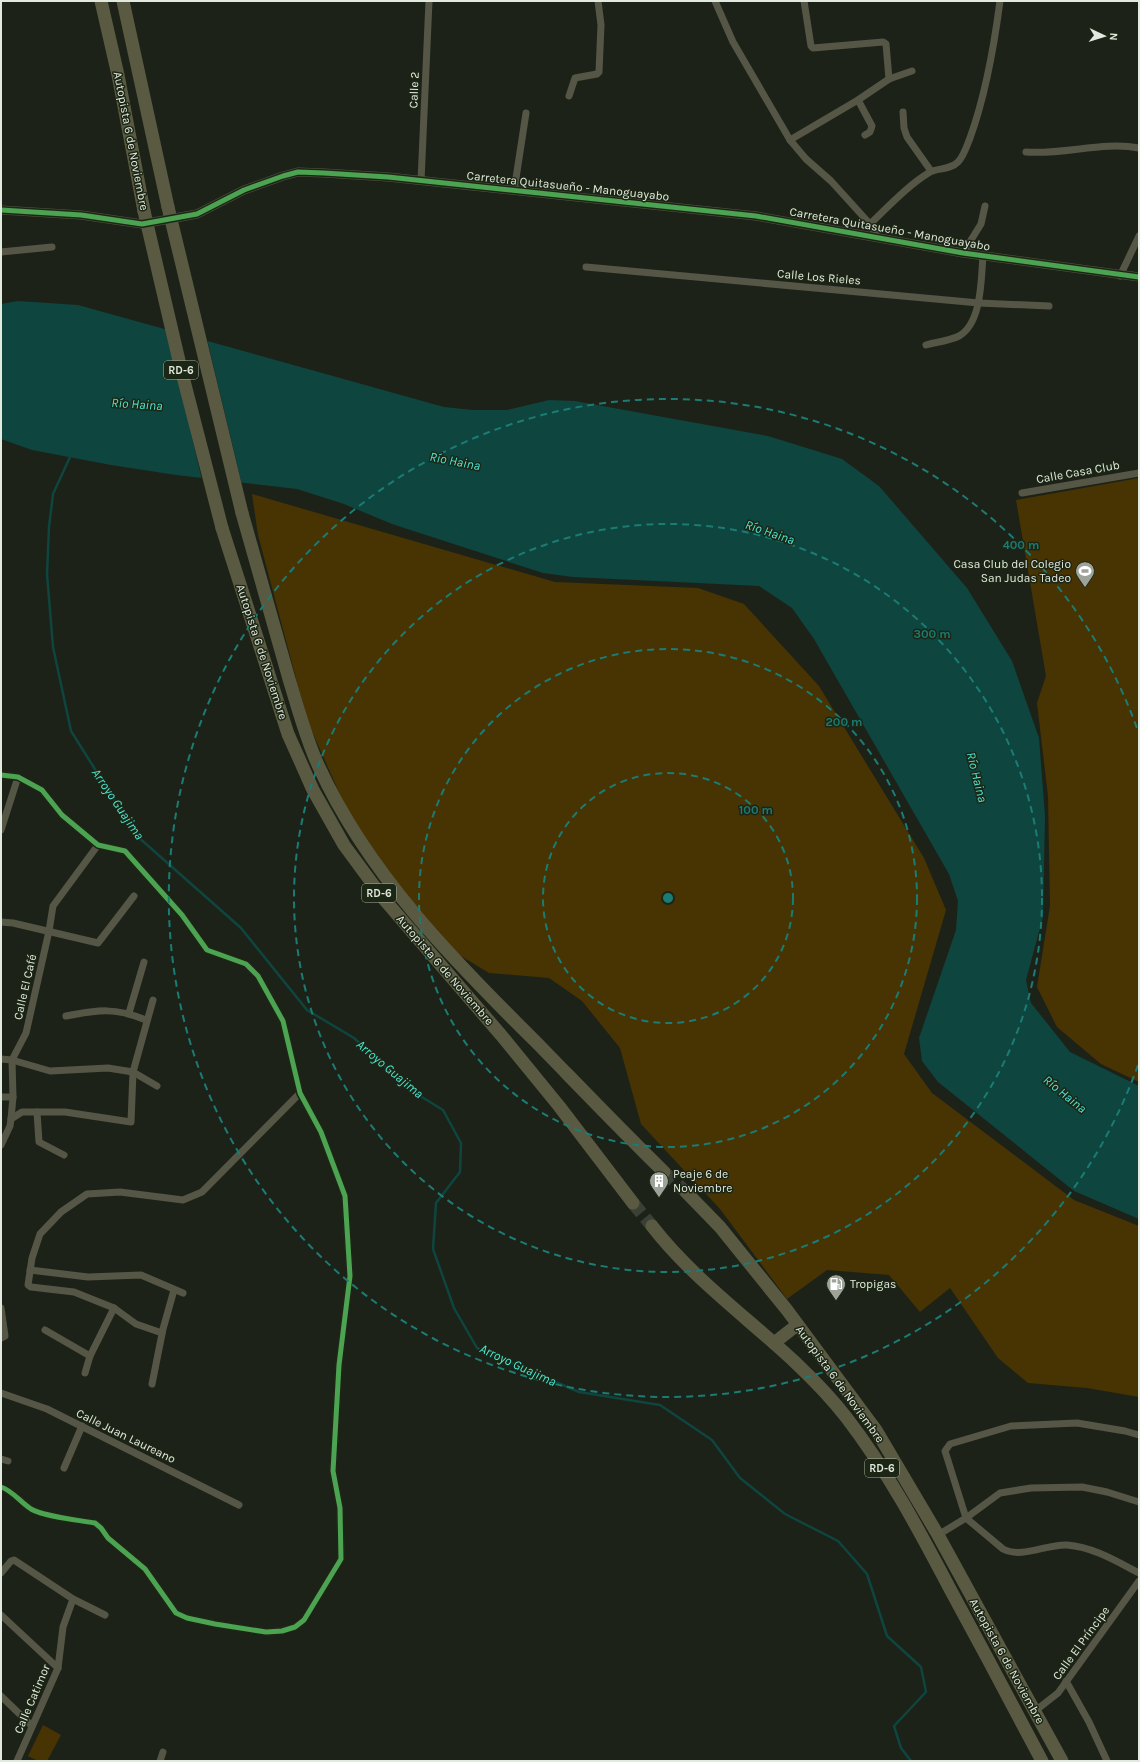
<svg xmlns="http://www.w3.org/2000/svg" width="1140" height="1762" viewBox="0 0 1140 1762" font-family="Karla,sans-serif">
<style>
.green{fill:#483303}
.water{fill:#0e453f}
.pier{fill:#1d2218}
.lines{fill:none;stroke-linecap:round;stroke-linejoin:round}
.stream{stroke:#0e453f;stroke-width:2.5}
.motorway-tunnel{stroke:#3b4036;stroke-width:13;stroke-dasharray:13 6;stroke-linecap:butt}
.minor{stroke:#555645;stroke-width:7}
.tertiary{stroke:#555645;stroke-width:9}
.motorway{stroke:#595a41;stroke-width:13}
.motorway-bridge{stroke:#595a41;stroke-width:13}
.cycleway-casing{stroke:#1c2614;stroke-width:8}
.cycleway{stroke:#4ca352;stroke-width:5}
.ring{fill:none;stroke:#1a7c74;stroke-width:2;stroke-dasharray:7 5}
.labels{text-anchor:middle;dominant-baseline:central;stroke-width:3;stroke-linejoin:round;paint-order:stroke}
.shield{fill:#1c2614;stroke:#a7aea1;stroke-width:1}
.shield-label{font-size:11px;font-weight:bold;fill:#e2e9de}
.street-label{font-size:12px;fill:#e2e9de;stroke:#1c2614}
.poi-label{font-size:12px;fill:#e2e9de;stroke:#1c2614;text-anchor:start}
.water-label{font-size:13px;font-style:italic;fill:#4de5d6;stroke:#1c2614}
.centre{fill:#1a7c74;stroke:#1c2614;stroke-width:2}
.ring-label{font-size:12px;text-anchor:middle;font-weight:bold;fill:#1a7c74;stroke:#1c2614;stroke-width:3;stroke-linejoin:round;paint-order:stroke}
</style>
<rect width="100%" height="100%" fill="#1d2218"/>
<!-- green -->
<g class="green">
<polygon points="1139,478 1139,1082 1101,1064 1057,1027 1037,987 1050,906 1048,796 1037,703 1046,676 1016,500"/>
<polygon points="252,494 555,582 698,588 744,604 819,686 924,858 946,910 904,1054 932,1093 1074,1200 1139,1226 1139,1397 1087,1388 1028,1383 998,1358 950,1288 920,1312 889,1275 827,1270 787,1299 720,1209 641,1124 620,1048 582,1001 549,978 489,973 456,953 393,879 346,808 307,720 258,535"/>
<polygon points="43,1725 61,1735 47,1761 38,1761 28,1756"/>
</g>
<!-- water -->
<polygon class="water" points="18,301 78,305 444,407 473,410 507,410 549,400 575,401 768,436 842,459 879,486 967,588 1012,661 1039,738 1045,816 1043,917 1026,980 1031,1003 1070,1052 1139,1086 1139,1219 1074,1191 938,1082 922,1061 919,1038 956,930 958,901 949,874 814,639 792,608 759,586 573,577 543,573 392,524 344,504 297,489 176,475 111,465 32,450 1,439 1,304"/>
<!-- pier -->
<polygon class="pier" points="166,327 207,339 242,485 202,480"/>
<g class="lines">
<!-- stream -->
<polyline class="stream" points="70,457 53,494 49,527 47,574 53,647 71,731 137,836 241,928 307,1010 354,1038 412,1091 443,1110 461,1143 460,1172 436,1203 433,1249 454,1308 477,1348 579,1392 660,1405 712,1440 740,1478 785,1514 838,1541 867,1574 887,1636 921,1667 926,1692 894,1726 901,1748 911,1761"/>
<!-- motorway-tunnel -->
<g class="motorway-tunnel">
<polyline points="664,1172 686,1192"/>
<polyline points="633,1203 652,1226"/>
</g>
<!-- minor -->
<g class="minor">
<polyline points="715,1 733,42 790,140 806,159 831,181 870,224 878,238"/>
<polyline points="804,1 811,46 813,48 883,42 886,44 889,79"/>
<polyline points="569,96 575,78 597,74 599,72 601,25 598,1"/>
<polyline points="858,100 872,126 870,132 865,135"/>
<polyline points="903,112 904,128 907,137 931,171"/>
<polyline points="790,140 858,100 889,79 912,71"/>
<path d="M1026,152C1064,155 1103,141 1139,148"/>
<polyline points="421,181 429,1"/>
<polyline points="514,191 526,113"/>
<path d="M870,224C889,206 907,186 930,172C938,168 950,170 958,162C964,156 967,145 970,138C986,94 994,47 1000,1"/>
<polyline points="1,252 52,247"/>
<polyline points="963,253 981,224 985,206"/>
<polyline points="586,267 979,303 1049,306"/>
<polyline points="1120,276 1139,236"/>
<path d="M926,345C936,342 949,341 959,336C982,323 981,279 983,256"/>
<polyline points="1022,493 1139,473"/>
<path d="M1,775L18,777L42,790L62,815L98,845L125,851L182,915L207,950L246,964L258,976L283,1021L300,1093L321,1132L345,1196L350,1276L339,1365L333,1471L340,1508L341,1559L304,1620L295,1627L282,1631L266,1632L215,1624L187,1618L176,1613L145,1569L108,1538L101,1528L95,1523C78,1520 45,1517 31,1509C20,1502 13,1491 1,1487"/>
<polyline points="1,830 18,777"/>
<polyline points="1,922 13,923 98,943 134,896"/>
<polyline points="129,1013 144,962"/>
<path d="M66,1016C98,1010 115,1007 146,1020"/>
<polyline points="1,1059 12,1060 50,1071 108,1068 133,1072 157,1086"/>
<polyline points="1,1097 13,1097"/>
<polyline points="37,1112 39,1142 64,1155"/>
<polyline points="11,1119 22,1112 65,1112 131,1122 133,1072 153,1000"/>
<polyline points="1,1145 10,1126 11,1119 13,1097 12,1060 26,1033 49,931 53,906 98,845"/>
<polyline points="30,1270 88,1277 141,1275 183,1293"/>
<polyline points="1,1308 5,1336 1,1338"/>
<polyline points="45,1330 90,1356"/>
<polyline points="162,1333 136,1324 114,1308 74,1292 31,1287 28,1285 32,1258 40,1234 61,1212 87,1194 120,1192 183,1200 202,1192 300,1093"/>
<polyline points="85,1373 90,1356 114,1308"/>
<polyline points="152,1384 163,1329 174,1290"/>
<polyline points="1,1393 47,1409 239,1505"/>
<path d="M1139,1435L1125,1431L1077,1423L1011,1426L950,1444L945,1451L966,1518L1003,1549C1022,1559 1046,1544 1067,1545C1093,1547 1116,1561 1139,1573"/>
<polyline points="1,1459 8,1461"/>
<polyline points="64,1468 82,1426"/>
<polyline points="938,1535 966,1518 1000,1493 1031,1488 1082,1487 1107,1492 1139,1502"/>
<polyline points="1,1573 11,1561 14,1560 73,1599 105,1615"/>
<polyline points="1,1615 58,1668"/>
<polyline points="1066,1681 1089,1722 1107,1761"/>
<polyline points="1,1696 32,1726"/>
<polyline points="1035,1711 1058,1693 1139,1581"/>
<polyline points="17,1761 58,1668 63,1627 73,1599"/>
<polyline points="160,1761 163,1752"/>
</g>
<!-- tertiary -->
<polyline class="tertiary" points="1,210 81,215 142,224 197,214 244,190 283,176 298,172 324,173 388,177 756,216 963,253 1139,277"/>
<!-- motorway -->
<g class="motorway">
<polyline points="101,1 118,75 144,211"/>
<polyline points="123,1 168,207"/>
<path d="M242,513C258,568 273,624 289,679C298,708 306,739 319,767C368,874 454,961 537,1043C579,1086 621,1130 664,1172"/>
<polyline points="222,528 288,734 313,790 344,845 383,898 501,1035 559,1106 633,1203"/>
<polyline points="686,1192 720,1227 787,1310 876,1430 938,1535 1062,1761"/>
<path d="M652,1226C707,1297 790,1345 846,1417C887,1470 919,1530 950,1589C981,1646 1012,1704 1042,1761"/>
<polyline points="774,1343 797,1325"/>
</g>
<!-- motorway-bridge -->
<g class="motorway-bridge">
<polyline points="168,207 242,513"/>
<polyline points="144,211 181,369 222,528"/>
</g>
<defs>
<g id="cycleway">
<polyline points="1,210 81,215 142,224 197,214 244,190 283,176 298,172 324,173 388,177 756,216 963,253 1139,277"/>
<path d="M1,775L18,777L42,790L62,815L98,845L125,851L182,915L207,950L246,964L258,976L283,1021L300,1093L321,1132L345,1196L350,1276L339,1365L333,1471L340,1508L341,1559L304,1620L295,1627L282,1631L266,1632L215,1624L187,1618L176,1613L145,1569L108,1538L101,1528L95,1523C78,1520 45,1517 31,1509C20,1502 13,1491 1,1487"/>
</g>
</defs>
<!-- cycleway casing -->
<use href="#cycleway" class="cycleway-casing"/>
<!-- cycleway -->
<use href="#cycleway" class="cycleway"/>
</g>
<!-- distance rings -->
<g class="ring">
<circle cx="668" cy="898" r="125"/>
<circle cx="668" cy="898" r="249"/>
<circle cx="668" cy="898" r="374"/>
<path d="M1138 1065A499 499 0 1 1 1138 731"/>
</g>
<!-- icons -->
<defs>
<symbol id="stadium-pin" viewBox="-11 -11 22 30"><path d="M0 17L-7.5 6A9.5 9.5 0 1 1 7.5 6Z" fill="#9da399" stroke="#1c2614"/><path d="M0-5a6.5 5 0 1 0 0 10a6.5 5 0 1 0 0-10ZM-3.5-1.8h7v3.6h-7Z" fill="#fff"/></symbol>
<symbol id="building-pin" viewBox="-11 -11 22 30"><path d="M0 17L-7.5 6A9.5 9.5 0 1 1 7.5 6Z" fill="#9da399" stroke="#1c2614"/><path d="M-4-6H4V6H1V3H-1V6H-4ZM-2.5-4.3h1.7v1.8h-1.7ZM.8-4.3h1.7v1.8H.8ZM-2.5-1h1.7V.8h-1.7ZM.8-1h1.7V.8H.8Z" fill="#fff"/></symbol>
<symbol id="fuel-pin" viewBox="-11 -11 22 30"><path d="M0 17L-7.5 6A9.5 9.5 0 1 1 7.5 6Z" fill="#9da399" stroke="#1c2614"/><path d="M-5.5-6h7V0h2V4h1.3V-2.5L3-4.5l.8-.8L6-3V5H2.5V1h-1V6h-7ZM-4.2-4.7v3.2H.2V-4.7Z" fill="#fff"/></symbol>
</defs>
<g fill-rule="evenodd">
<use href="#stadium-pin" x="1074" y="560" width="22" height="30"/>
<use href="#building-pin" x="648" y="1170" width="22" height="30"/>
<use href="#fuel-pin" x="825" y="1273" width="22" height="30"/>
</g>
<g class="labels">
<!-- shield labels -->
<g class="shield">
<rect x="164" y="361" width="34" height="18" rx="3"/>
<rect x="362" y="884" width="34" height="18" rx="3"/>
<rect x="865" y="1459" width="34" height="18" rx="3"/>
</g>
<g class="shield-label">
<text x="181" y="370">RD-6</text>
<text x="379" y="893">RD-6</text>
<text x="882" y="1468">RD-6</text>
</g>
<!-- street labels -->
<g class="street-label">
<text transform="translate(414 90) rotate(-88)">Calle 2</text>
<text transform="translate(131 141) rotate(79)">Autopista 6 de Noviembre</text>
<text transform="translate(568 186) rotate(6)">Carretera Quitasueño - Manoguayabo</text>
<text transform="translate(890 229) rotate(10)">Carretera Quitasueño - Manoguayabo</text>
<text transform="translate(819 277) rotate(5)">Calle Los Rieles</text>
<text transform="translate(1078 472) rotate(-10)">Calle Casa Club</text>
<text transform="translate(262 652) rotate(72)">Autopista 6 de Noviembre</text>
<text transform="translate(445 970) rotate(49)">Autopista 6 de Noviembre</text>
<text transform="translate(25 987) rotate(-77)">Calle El Café</text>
<text transform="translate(840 1384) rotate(54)">Autopista 6 de Noviembre</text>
<text transform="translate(126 1436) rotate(26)">Calle Juan Laureano</text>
<text transform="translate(1081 1643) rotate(-54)">Calle El Príncipe</text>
<text transform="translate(1007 1661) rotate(61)">Autopista 6 de Noviembre</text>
<text transform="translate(32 1699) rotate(-67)">Calle Catimor</text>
</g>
<!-- poi labels -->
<g class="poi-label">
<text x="1071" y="564" text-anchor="end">Casa Club del Colegio<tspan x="1071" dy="14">San Judas Tadeo</tspan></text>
<text x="673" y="1174">Peaje 6 de<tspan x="673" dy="14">Noviembre</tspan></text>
<text x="850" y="1284">Tropigas</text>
</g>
<!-- water labels -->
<g class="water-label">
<text transform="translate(137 404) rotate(4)">Río Haina</text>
<text transform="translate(455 461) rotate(11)">Río Haina</text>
<text transform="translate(770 532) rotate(19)">Río Haina</text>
<text transform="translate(977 777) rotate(76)">Río Haina</text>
<text transform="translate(118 804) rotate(56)">Arroyo Guajima</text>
<text transform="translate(390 1069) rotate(40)">Arroyo Guajima</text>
<text transform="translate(1065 1094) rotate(39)">Río Haina</text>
<text transform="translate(518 1365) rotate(25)">Arroyo Guajima</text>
</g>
</g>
<circle cx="668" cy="898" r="6" class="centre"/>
<g class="ring-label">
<text x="1021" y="549">400 m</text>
<text x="932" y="638">300 m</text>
<text x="844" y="726">200 m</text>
<text x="756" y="814">100 m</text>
</g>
<!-- border -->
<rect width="1140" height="1762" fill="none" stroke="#e2e9de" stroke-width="4"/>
<!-- north arrow -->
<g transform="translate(1104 36) rotate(94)" stroke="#1c2614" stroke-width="3" paint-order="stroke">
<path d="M0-3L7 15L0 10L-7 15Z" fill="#e2e9de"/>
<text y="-6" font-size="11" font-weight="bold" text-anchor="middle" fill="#e2e9de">N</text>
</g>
</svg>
